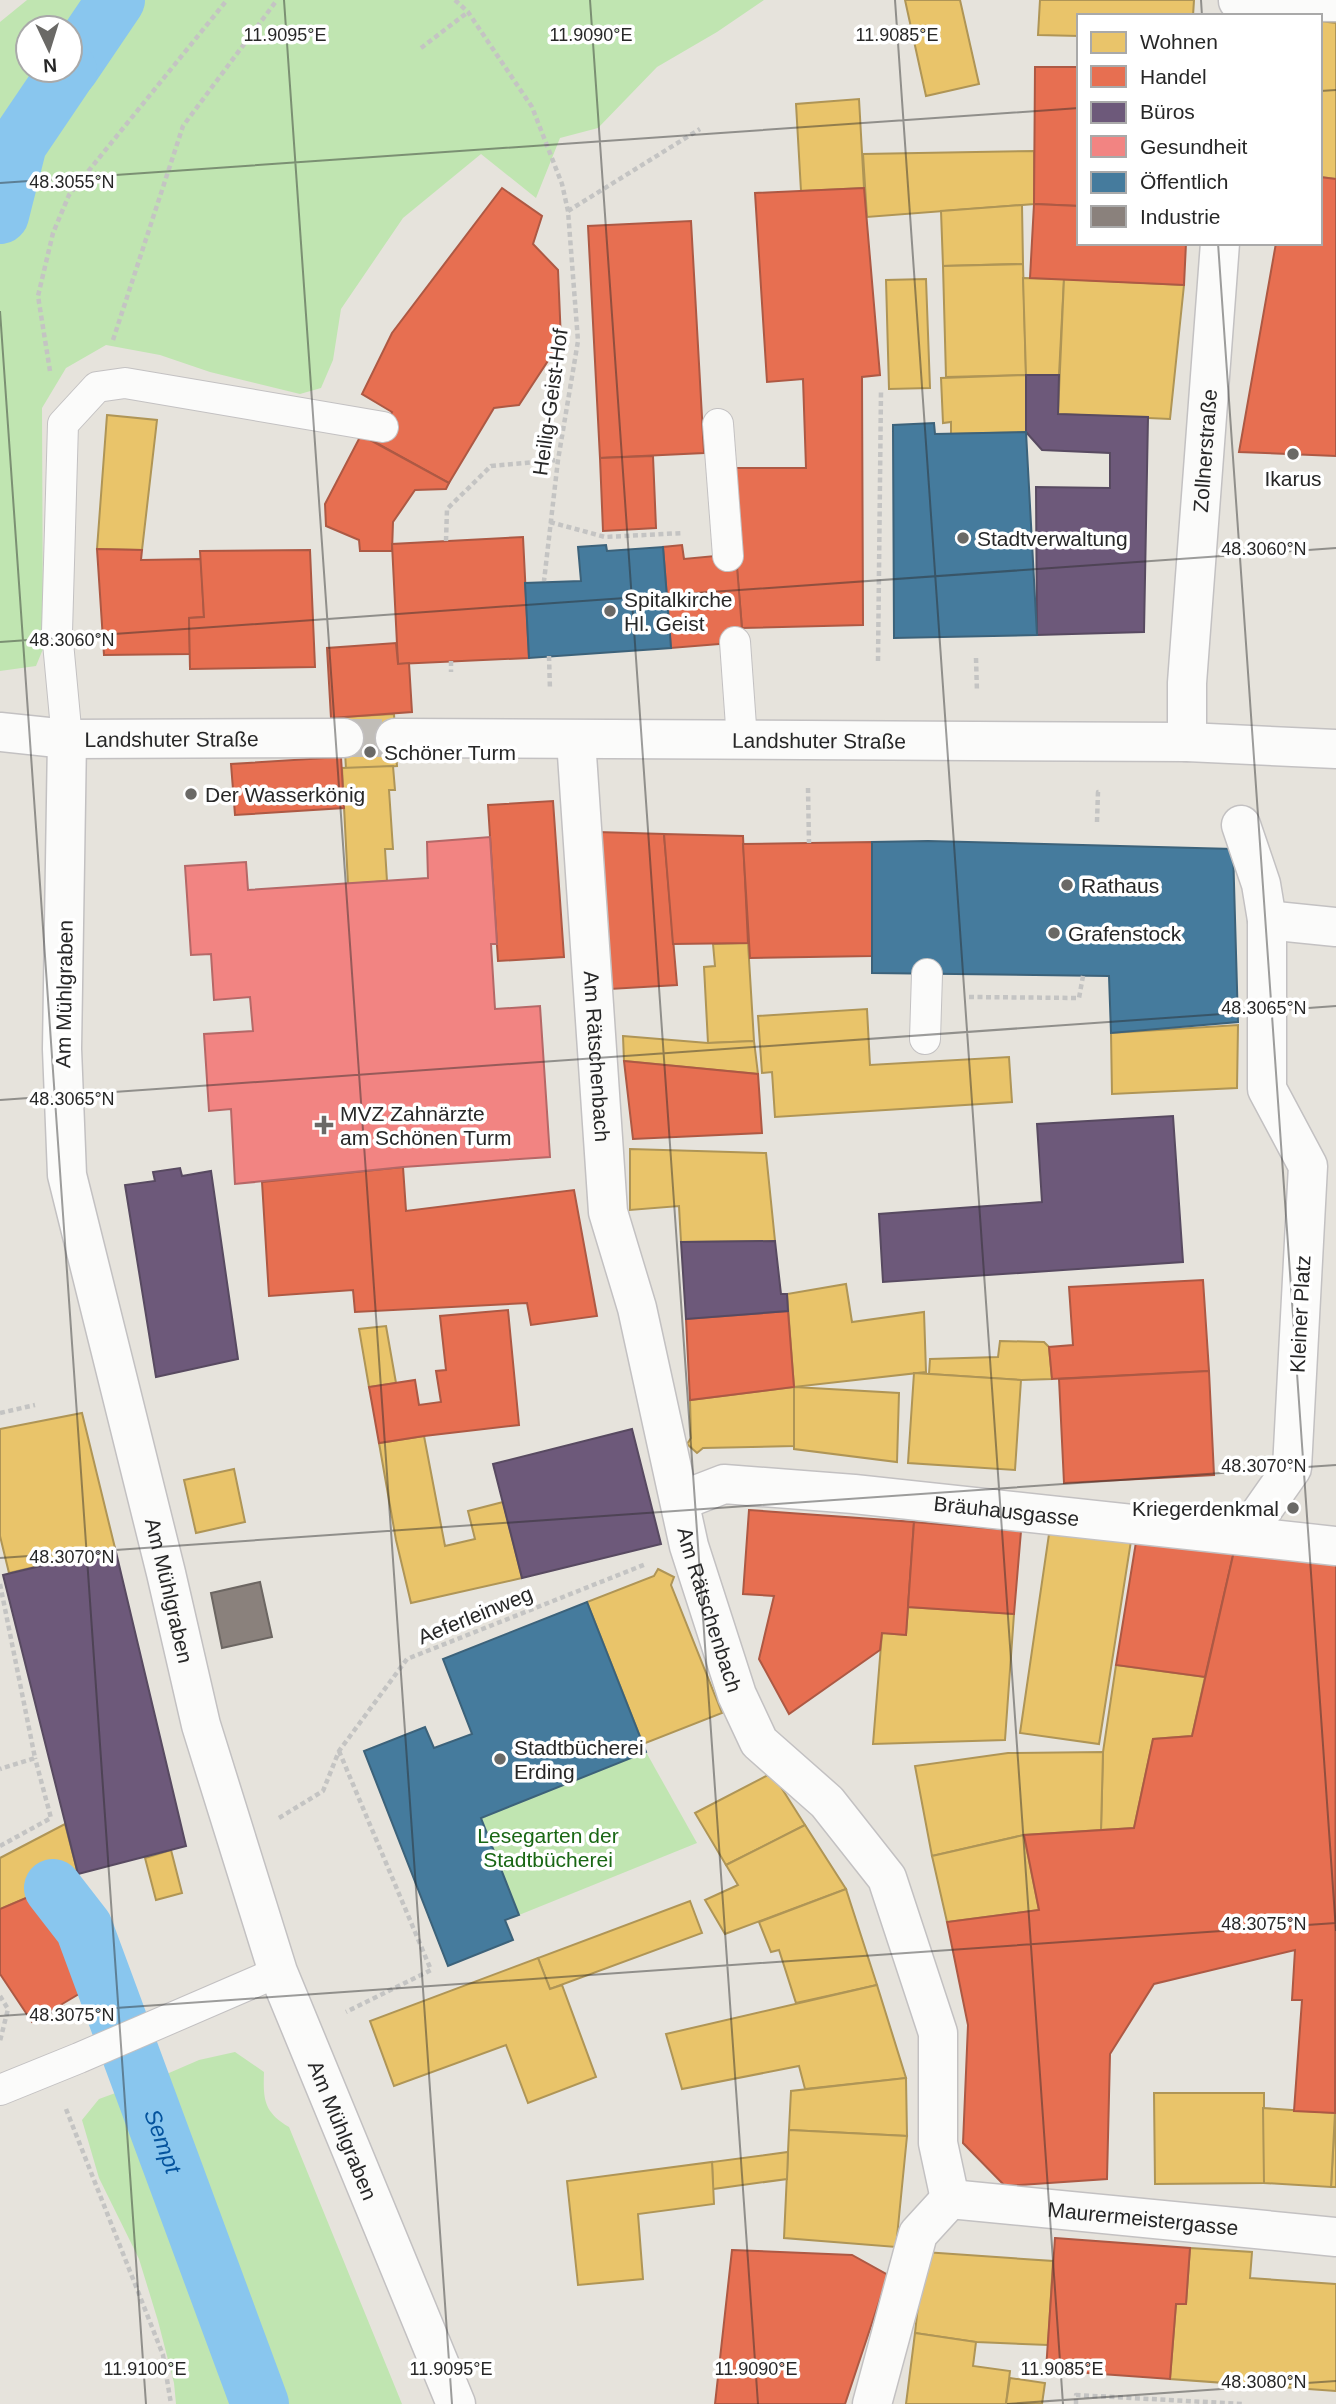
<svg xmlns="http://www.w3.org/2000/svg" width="1336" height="2404" viewBox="0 0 1336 2404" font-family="Helvetica,sans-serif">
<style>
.green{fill:#c0e5b1;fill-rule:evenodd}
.homes{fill:#e9c46a;stroke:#af9556;stroke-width:2}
.shops{fill:#e76f51;stroke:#ad5944;stroke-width:2}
.offices{fill:#6d597a;stroke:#584a61;stroke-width:2}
.health{fill:#f28482;stroke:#b56867;stroke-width:2}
.public{fill:#457b9d;stroke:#3c627a;stroke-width:2}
.industry{fill:#8a817c;stroke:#6c6662;stroke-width:2}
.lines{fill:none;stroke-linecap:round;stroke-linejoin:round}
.canal{stroke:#89c6ee;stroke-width:58}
.secondary-tunnel{stroke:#c0bdb8;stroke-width:38;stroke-dasharray:38 19;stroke-linecap:butt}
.lane-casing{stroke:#c3c1c2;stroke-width:32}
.street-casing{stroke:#c3c1c2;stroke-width:41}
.secondary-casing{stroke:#c3c1c2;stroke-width:41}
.path{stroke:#c4c4c3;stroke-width:4.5;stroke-dasharray:5 3.5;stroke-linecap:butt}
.lane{stroke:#fbfbfa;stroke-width:30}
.street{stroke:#fbfbfa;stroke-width:38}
.secondary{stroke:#fbfbfa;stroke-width:38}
.ticks{fill:none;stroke:#272727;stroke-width:2;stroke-opacity:0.45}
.poi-dot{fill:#6a6966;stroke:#fff;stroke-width:2.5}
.labels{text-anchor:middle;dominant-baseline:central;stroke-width:7;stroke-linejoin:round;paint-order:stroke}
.street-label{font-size:21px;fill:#272727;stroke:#fff}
.poi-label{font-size:21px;fill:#272727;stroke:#fff;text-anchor:start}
.park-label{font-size:21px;fill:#196714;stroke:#fff}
.water-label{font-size:23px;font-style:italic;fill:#04539d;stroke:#fff}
.ticks-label{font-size:18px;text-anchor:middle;fill:#272727;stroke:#fff;stroke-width:7;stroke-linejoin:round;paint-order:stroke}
</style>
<rect width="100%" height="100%" fill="#e6e3dc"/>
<!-- green -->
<g class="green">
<path d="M27,0H764L717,32L657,67L598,128L560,138L536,198L481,154L403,218L341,309L333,360L321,388L300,394L210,372L160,355L106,345L66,368L42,408L43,649L36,666L0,671V22ZM28,28H70V70H28Z"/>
<polygon points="646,1752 697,1843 519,1915 481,1818"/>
<path d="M235,2052L264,2072C263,2100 264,2112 289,2127L402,2404H176L174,2383L158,2321L139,2259L99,2178L82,2120L99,2099L162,2076L199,2060Z"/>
</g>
<!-- homes -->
<g class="homes">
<polygon points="905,0 960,0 979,84 926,96"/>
<polygon points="1040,0 1194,0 1193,16 1079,16 1079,36 1038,35"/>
<polygon points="1320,21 1336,23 1336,179 1320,177"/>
<polygon points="859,99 864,188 801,191 796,104"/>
<polygon points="1034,151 1034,204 867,217 863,154"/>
<polygon points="1022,205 1023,264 943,266 941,211"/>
<polygon points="1023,264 1026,375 946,377 943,266"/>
<polygon points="1023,278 1064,279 1059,375 1026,375"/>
<polygon points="926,279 930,388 889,389 886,280"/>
<polygon points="1064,279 1184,285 1170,419 1058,414"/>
<polygon points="1026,375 1026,432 951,434 951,422 943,423 941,378"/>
<polygon points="107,415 157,420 142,550 97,549"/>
<polygon points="394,714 397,766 346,769 343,717"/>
<polygon points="393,766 395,790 389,790 393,849 385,849 387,881 348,884 342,768"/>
<polygon points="748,943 754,1041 708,1043 704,967 715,966 713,944"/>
<polygon points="867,1009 870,1065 1009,1057 1012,1102 775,1117 772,1072 762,1073 758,1016"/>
<polygon points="1238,1025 1237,1088 1112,1094 1111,1033"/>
<polygon points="623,1036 708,1043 754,1041 758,1074 624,1061"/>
<polygon points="630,1149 766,1153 775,1241 681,1242 679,1206 630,1210"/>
<polygon points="846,1284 852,1322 924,1312 926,1372 794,1387 787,1294"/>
<polygon points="386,1326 396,1383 369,1387 359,1329"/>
<polygon points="1000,1341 1044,1342 1049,1347 1052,1379 1021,1380 929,1374 930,1359 998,1357"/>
<polygon points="914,1373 1021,1380 1015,1470 908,1463"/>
<polygon points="794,1387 794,1446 703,1448 697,1453 687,1444 691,1438 690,1400"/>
<polygon points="794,1387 899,1393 897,1462 794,1449"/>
<polygon points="82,1413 115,1548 9,1573 0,1536 0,1429"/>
<polygon points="424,1436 445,1546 475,1539 468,1511 503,1502 522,1578 411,1603 396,1540 379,1443"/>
<polygon points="234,1469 245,1522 196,1533 184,1480"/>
<polygon points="1049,1534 1131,1541 1099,1744 1020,1733"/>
<polygon points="658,1569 674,1577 671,1585 722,1713 643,1744 587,1602 654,1576"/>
<polygon points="908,1607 1014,1614 1005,1740 873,1744 882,1633 906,1635"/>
<polygon points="1116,1665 1205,1677 1192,1736 1153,1739 1134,1828 1101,1830 1103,1752"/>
<polygon points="1103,1752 1101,1830 1024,1835 932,1856 915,1766 1008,1753"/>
<polygon points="772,1773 805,1825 726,1865 695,1813"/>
<polygon points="65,1824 77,1870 33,1895 0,1909 0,1858"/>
<polygon points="805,1825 846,1889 725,1934 705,1900 738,1885 726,1865"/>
<polygon points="1024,1835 1039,1910 947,1922 932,1856"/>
<polygon points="171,1850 182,1893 156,1900 145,1858"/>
<polygon points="846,1889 877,1985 796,2003 779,1950 771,1952 759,1922"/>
<polygon points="690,1901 702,1933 550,1989 538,1958"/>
<polygon points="538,1958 550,1989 562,1985 596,2077 528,2103 506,2045 394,2086 370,2021"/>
<polygon points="877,1985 906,2078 805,2089 799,2066 682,2089 666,2034"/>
<polygon points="906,2078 907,2136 789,2130 791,2091"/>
<polygon points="1154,2093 1264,2093 1264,2183 1155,2184"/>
<polygon points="1336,2102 1336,2187 1331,2187"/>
<polygon points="1263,2108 1335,2113 1331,2187 1264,2183"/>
<polygon points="789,2130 907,2136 896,2247 784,2238"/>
<polygon points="788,2152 787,2179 713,2189 712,2162"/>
<polygon points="712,2162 714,2204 638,2214 643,2279 578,2285 567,2181"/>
<polygon points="1190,2248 1252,2252 1250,2278 1336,2284 1336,2391 1170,2379 1176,2304 1186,2304"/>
<polygon points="924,2252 1053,2261 1048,2345 976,2342 915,2333"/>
<polygon points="915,2333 976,2342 973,2366 1010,2371 1006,2404 906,2404"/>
<polygon points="1010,2378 1045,2383 1042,2404 1006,2404"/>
</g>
<!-- shops -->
<g class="shops">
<polygon points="1035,67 1079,67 1079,206 1034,204"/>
<polygon points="1320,177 1336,179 1336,456 1239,452 1276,243 1320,243"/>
<polygon points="502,188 542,216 533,244 558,270 561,341 519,405 494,408 449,483 375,442 392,412 362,394 392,333"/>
<polygon points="864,188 880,375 862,377 863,625 742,628 735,546 734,468 806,468 803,379 767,382 755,193"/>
<polygon points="1034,204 1079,206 1079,243 1186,243 1184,285 1030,278"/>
<polygon points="691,221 704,453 600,458 588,226"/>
<polygon points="361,435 449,483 446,489 415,490 393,522 392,551 360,551 359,540 326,526 325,504"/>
<polygon points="653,456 656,528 603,531 600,458"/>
<polygon points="523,537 529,658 398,664 392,544"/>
<polygon points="682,545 684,559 736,554 743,642 671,648 663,547"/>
<polygon points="97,549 142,550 141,560 201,559 204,617 189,618 190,654 104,655"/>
<polygon points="310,550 315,667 190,669 189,618 204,617 200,551"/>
<polygon points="396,643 398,664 409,663 412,712 331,718 327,648"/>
<polygon points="341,757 344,808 235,815 231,764"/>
<polygon points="553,801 564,957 498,961 488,805"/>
<polygon points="597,832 664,834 677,985 610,989"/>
<polygon points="664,834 743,836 748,943 673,944"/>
<polygon points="872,842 872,956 750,958 743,844"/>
<polygon points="624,1061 758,1074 762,1133 633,1139"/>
<polygon points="403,1167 406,1211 574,1190 597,1316 531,1325 527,1303 355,1312 353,1290 269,1296 262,1182"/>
<polygon points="1203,1280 1209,1371 1052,1379 1049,1347 1073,1345 1069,1287"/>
<polygon points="508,1310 519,1425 424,1436 379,1443 369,1387 415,1380 419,1405 441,1402 436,1371 446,1370 440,1316"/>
<polygon points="788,1311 794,1387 690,1400 686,1319"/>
<polygon points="1209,1371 1214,1475 1064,1483 1059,1379"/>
<polygon points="749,1510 914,1522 906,1635 882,1633 880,1650 789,1714 759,1659 774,1596 743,1594"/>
<polygon points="914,1522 1021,1531 1014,1614 908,1607"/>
<polygon points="1136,1542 1234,1551 1205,1677 1116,1665"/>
<polygon points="1234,1551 1336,1565 1335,2113 1294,2111 1302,2000 1292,2000 1295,1950 1154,1984 1110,2054 1107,2179 1005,2186 963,2143 968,2025 947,1922 1039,1910 1024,1835 1134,1828 1153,1739 1192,1736"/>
<polygon points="33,1895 89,1988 32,2022 0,1974 0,1909"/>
<polygon points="1055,2238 1190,2248 1186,2304 1176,2304 1170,2379 1046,2370"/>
<polygon points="732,2250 852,2255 888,2275 845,2404 715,2404"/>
</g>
<!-- offices -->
<g class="offices">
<polygon points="1026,375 1059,375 1058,414 1148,417 1144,632 1037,635 1036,487 1110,488 1110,453 1042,450 1026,432"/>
<polygon points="1173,1116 1183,1262 883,1282 879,1214 1042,1202 1037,1124"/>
<polygon points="180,1168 182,1176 211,1171 238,1359 156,1377 125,1185 155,1181 153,1172"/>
<polygon points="775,1241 781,1294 787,1294 788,1311 686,1319 681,1242"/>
<polygon points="632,1429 661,1544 522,1578 493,1464"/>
<polygon points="115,1548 186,1846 78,1874 3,1575"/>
</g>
<!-- health -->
<polygon class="health" points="490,837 497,944 491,944 495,1009 540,1006 550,1157 403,1167 235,1184 231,1109 209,1111 204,1034 253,1031 250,997 214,1000 211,954 191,955 185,866 246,862 248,890 428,878 427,842"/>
<!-- public -->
<g class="public">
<polygon points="934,423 935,434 1026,432 1037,635 894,638 893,425"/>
<polygon points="606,545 607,551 663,547 671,648 529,658 525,583 581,581 578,547"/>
<polygon points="928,841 1233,849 1238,1022 1111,1033 1109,976 872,973 872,842"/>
<polygon points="587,1602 646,1752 481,1818 519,1915 505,1920 513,1940 448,1966 364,1751 425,1727 434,1748 472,1734 443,1659"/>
</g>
<!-- industry -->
<polygon class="industry" points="260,1582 272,1637 222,1648 211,1593"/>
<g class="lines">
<!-- canal -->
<g class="canal">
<polyline points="70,68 116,0"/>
<polyline points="0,215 18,144 68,70"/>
<path id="s1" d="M53,1888L84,1928L260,2404"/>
</g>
<!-- secondary-tunnel -->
<polyline class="secondary-tunnel" points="344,738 395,738"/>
<defs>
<g id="lane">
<polyline points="718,424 728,556"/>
<polyline points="735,642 742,740"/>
<polyline points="67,739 57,632 63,424 97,387 125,383 383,427"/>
<polyline points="925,1039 927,974"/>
<polyline points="0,2090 79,2058 278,1972"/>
</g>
<g id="street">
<polyline points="1238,1 1336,2"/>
<path id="s2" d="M67,739L62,1049L67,1175L166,1573L201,1725L278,1972L456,2404"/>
<path id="s3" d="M576,740L608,1212L637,1308L689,1546L737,1695L759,1742L827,1802L887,1878L938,2033V2143L950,2199"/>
<path id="s4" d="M1187,742V683L1220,243"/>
<polyline points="1241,825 1261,884 1267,920 1267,1089 1308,1166 1292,1468 1245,1535"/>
<polyline points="1267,920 1336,927"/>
<path id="s5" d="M680,1501L724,1484L854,1494L1336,1546"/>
<path id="s6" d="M950,2199L1336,2237"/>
<polyline points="872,2404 918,2234 950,2199"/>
</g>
<g id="secondary">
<path id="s7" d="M0,732L67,739L344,738"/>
<path id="s8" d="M395,738L1187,742L1336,749"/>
</g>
</defs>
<!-- lane casing -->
<use href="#lane" class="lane-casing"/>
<!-- street casing -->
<use href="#street" class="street-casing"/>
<!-- secondary casing -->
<use href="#secondary" class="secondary-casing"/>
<!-- path -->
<g class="path">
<polyline points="455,0 468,12 532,107 562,184 568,211 578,341 558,460 544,581"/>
<polyline points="421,48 468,12"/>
<polyline points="568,211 700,129"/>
<polyline points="113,340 183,126 277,0"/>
<polyline points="50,371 38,296 53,233 69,195 227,0"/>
<polyline points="550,522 605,537 683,533"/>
<polyline points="446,541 447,509 491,466 558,460"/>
<polyline points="549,656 550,690"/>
<polyline points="976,658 977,692"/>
<polyline points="451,661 451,672"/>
<polyline points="878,661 881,391"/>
<polyline points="808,788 809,843"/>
<polyline points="1097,822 1098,792 1101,792"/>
<polyline points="969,997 1079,998 1083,976"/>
<polyline points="0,1413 35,1405"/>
<polyline points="0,1584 35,1758 0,1769"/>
<polyline points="339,1751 431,1970 346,2012"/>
<polyline points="279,1818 323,1791 339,1751 407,1659 646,1564"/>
<polyline points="0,1846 51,1818 35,1758"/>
<polyline points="0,1996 8,2009 0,2041"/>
<polyline points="66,2109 163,2355 171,2404"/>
<polyline points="1076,2404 1076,2395 1243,2404"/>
</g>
<!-- lane -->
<use href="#lane" class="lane"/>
<!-- street -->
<use href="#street" class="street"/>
<!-- secondary -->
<use href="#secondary" class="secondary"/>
</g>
<!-- ticks -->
<path class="ticks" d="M284,0L452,2404M590,0L758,2404M895,0L1063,2404M1201,0L1202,16M1320,91L1336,90M0,183L1079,108M1218,243L1336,1931M0,311L146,2404M0,642L1336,548M0,1100L1336,1006M0,1558L1336,1465M0,2016L1336,1923M1007,2404L1336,2381"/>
<!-- markers -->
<g class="poi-dot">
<circle cx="1293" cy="454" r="7"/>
<circle cx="963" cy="538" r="7"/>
<circle cx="610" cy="611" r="7"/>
<circle cx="370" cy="752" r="7"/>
<circle cx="191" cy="794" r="7"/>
<circle cx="1067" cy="885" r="7"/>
<circle cx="1054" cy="933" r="7"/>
<path d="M320.5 1114.5h7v7h7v7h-7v7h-7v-7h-7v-7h7z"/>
<circle cx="1293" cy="1508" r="7"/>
<circle cx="500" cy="1759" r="7"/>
</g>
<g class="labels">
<!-- street labels -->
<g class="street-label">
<text transform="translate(550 402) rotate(-82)">Heilig-Geist-Hof</text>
<text stroke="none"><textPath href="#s4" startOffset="292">Zollnerstraße</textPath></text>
<text stroke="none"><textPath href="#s7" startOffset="172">Landshuter Straße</textPath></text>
<text stroke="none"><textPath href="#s8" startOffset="424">Landshuter Straße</textPath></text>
<text transform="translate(64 994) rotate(-89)">Am Mühlgraben</text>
<text stroke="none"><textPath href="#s3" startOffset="317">Am Rätschenbach</textPath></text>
<text transform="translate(1300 1314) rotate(-87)">Kleiner Platz</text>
<text stroke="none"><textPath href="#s5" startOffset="331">Bräuhausgasse</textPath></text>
<text stroke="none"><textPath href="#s2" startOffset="864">Am Mühlgraben</textPath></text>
<text stroke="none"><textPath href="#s3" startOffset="884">Am Rätschenbach</textPath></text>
<text transform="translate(475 1615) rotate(-22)">Aeferleinweg</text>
<text stroke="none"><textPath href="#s2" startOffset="1432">Am Mühlgraben</textPath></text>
<text stroke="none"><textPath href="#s6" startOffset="194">Maurermeistergasse</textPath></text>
</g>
<!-- poi labels -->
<g class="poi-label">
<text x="1293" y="478" text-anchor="middle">Ikarus</text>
<text x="977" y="538">Stadtverwaltung</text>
<text x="624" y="599">Spitalkirche<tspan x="624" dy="24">Hl. Geist</tspan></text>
<text x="384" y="752">Schöner Turm</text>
<text x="205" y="794">Der Wasserkönig</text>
<text x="1081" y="885">Rathaus</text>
<text x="1068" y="933">Grafenstock</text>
<text x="340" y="1113">MVZ Zahnärzte<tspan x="340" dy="24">am Schönen Turm</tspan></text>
<text x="1279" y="1508" text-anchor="end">Kriegerdenkmal</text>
<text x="514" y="1747">Stadtbücherei<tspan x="514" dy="24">Erding</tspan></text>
</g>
<!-- park labels -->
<g class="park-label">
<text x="548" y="1835">Lesegarten der<tspan x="548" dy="24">Stadtbücherei</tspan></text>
</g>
<!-- water labels -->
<g class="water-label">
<text stroke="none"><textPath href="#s1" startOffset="278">Sempt</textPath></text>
</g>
</g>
<g class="ticks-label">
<text x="285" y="41">11.9095°E</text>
<text x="591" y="41">11.9090°E</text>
<text x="897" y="41">11.9085°E</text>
<text x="72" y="188">48.3055°N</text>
<text x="1264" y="555">48.3060°N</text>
<text x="72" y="646">48.3060°N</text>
<text x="1264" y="1014">48.3065°N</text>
<text x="72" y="1105">48.3065°N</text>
<text x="1264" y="1472">48.3070°N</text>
<text x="72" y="1563">48.3070°N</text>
<text x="1264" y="1930">48.3075°N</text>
<text x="72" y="2021">48.3075°N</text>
<text x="145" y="2375">11.9100°E</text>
<text x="451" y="2375">11.9095°E</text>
<text x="756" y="2375">11.9090°E</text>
<text x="1062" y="2375">11.9085°E</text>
<text x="1264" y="2388">48.3080°N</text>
</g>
<!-- legend -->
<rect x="1077" y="14" width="245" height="231" fill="#ffffff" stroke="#a9a9a9" stroke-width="2"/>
<rect x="1091" y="32" width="35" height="21" fill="#e9c46a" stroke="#a9a9a9" stroke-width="2"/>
<text x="1140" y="49" font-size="21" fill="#272727">Wohnen</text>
<rect x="1091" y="66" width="35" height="21" fill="#e76f51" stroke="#a9a9a9" stroke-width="2"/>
<text x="1140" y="84" font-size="21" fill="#272727">Handel</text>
<rect x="1091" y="102" width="35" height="21" fill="#6d597a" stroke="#a9a9a9" stroke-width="2"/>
<text x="1140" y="119" font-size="21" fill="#272727">Büros</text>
<rect x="1091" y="136" width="35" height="21" fill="#f28482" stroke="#a9a9a9" stroke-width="2"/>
<text x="1140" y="154" font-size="21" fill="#272727">Gesundheit</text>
<rect x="1091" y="172" width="35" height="21" fill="#457b9d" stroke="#a9a9a9" stroke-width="2"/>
<text x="1140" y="189" font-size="21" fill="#272727">Öffentlich</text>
<rect x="1091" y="206" width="35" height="21" fill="#8a817c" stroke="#a9a9a9" stroke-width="2"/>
<text x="1140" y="224" font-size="21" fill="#272727">Industrie</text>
<!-- north arrow -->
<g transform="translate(49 49) rotate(176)"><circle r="33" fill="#ffffff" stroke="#a9a9a9" stroke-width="2"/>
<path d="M0-5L12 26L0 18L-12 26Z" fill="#6a6966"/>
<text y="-10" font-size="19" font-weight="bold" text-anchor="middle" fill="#272727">N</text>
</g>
</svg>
